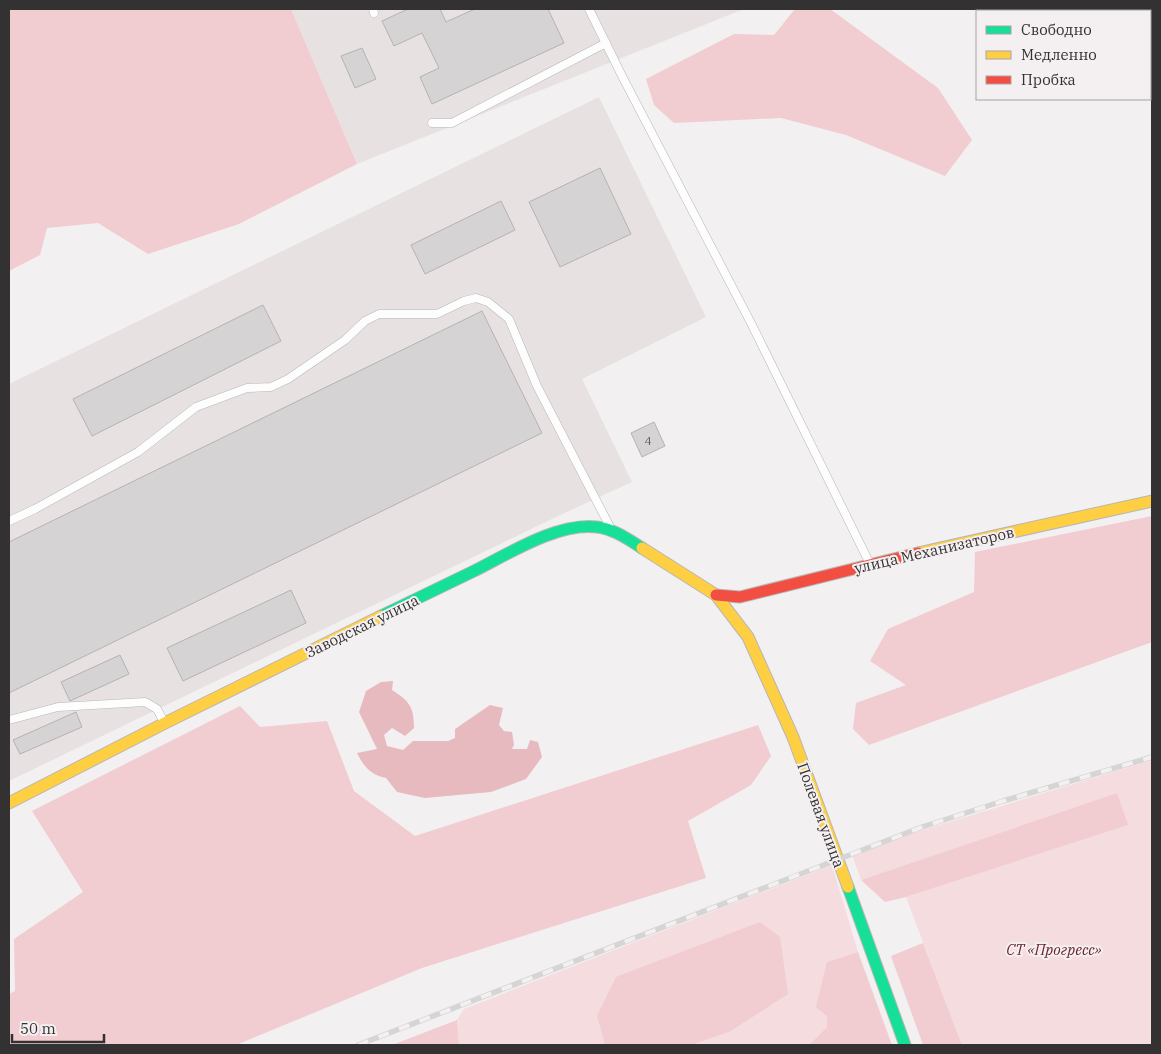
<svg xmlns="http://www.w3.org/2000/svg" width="1161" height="1054" viewBox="0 0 1161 1054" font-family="'IBM Plex Serif',serif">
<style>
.built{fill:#e8e1e2}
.green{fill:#f4dcdf}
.forest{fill:#f1ccd1}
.water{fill:#e7babf}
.building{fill:#d6d3d4;stroke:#b4b2b2}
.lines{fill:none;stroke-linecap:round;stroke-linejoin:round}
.lane-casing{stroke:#b8b6b6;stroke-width:9}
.fast-casing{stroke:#b8b6b6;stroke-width:13}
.slow-casing{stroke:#b8b6b6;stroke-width:13}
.jam-casing{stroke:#b8b6b6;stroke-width:13}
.lane{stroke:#fdfdfd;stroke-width:8}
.fast{stroke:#16e098;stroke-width:11}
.slow{stroke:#ffcf43;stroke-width:11}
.jam{stroke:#f24e42;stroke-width:11}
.rail-casing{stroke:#d5d5d5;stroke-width:5.5}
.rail{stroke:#f4eff0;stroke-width:4;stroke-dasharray:11;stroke-linecap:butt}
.labels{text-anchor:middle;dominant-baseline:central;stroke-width:4;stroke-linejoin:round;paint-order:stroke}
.number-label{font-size:12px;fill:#5c5a5a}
.street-label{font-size:15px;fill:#333132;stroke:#f4eff0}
.park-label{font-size:15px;font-style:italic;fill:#6f2433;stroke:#f4eff0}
</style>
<rect width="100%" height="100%" fill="#f3f0f1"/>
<!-- built -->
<g class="built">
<polygon points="291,9 744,9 357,164"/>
<polygon points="599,97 706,317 582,379 632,482 558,516 9,781 9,384"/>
</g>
<!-- green -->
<g class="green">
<polygon points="1152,760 1152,1045 962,1045 906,897 1127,825 1117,793 861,880 851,852"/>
<polygon points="832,865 858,952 827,962 827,1027 809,1045 691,1045 729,1032 597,1016 605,1045 459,1045 457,1020 464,1009"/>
</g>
<!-- forest -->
<g class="forest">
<polygon points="9,9 291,9 357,164 239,224 148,254 98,223 47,228 40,255 9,271"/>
<polygon points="795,9 830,9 938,88 972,140 945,176 846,135 781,118 674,123 654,105 646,79 734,34 774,35"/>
<polygon points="1152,516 1152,642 869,745 853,729 856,703 906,685 870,661 888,629 974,592 975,552"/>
<polygon points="240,706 260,727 327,721 354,791 415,836 758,725 771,756 751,785 688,821 706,878 422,968 236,1045 9,1045 9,994 15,991 14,939 83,892 32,811"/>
<polygon points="1117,793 1128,825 906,897 885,902 861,880"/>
<polygon points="760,922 780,937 788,994 729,1032 691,1045 605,1045 597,1016 616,977"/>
<polygon points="923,943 962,1045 923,1045 891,956"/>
<polygon points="858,952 892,1045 809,1045 827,1027 827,1016 816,1007 827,962"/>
<polygon points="457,1020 459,1045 392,1045"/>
</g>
<!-- water -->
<path class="water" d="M393,681L392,690C409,701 414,706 414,728L405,736L392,728L384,735L387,746L403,750L413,741H448L455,738V729L490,705L503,708L499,725L504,731L512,732L514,745L512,749H527L530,740L538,742L542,757L526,779L491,792L425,798L397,792L386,778C371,775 364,767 357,753L377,749L359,712L366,691L381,682Z"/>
<!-- building -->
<g class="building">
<polygon points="408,9 440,9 446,22 475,9 548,9 564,43 432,104 420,77 439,68 422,33 394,46 382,21"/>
<polygon points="362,48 376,79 355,88 341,56"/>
<polygon points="600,168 631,234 560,267 529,202"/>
<polygon points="501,201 515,230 425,274 411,245"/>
<polygon points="263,305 281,341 92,436 73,399"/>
<polygon points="482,311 542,433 9,693 9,542"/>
<polygon points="654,422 665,446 642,457 631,433"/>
<polygon points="291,590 306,623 183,681 167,648"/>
<polygon points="120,655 129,674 70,701 61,682"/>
<polygon points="76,712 82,727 20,754 13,740"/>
</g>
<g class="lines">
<defs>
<g id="lane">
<polyline points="373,9 374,13"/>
<polyline points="589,9 622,76 752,325 869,562"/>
<polyline points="432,123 452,123 606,43"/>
<polyline points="9,521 35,509 138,452 196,407 247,388 271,387 288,379 345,340 365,321 379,314 437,314 464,301 476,298 488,302 509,319 537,386 610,527"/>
<polyline points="9,720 58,707 145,702 157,709 164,722"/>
</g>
<g id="fast">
<path d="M381,616C412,601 443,586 474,571C508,554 558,522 597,527C614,529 628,539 642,548"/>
<polyline points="848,887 905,1045"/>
</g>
<g id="slow">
<polyline points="642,548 716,595 748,637 793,737 848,887"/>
<polyline points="918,553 1152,501"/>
<polyline points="9,803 165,723 381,616"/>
</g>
<polyline id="jam" points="716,595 740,597 918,553"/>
</defs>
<!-- lane casing -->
<use href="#lane" class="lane-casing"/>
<!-- fast casing -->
<use href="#fast" class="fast-casing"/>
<!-- slow casing -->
<use href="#slow" class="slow-casing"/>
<!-- jam casing -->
<use href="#jam" class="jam-casing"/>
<!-- lane -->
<use href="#lane" class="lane"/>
<!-- fast -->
<use href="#fast" class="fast"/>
<!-- slow -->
<use href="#slow" class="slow"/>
<!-- jam -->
<use href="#jam" class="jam"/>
<defs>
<polyline id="rail" points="358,1045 922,827 1003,801 1152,757"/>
</defs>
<!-- rail casing -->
<use href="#rail" class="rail-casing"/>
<!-- rail -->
<use href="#rail" class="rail"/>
</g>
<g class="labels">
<!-- number labels -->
<g class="number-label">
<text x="648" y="440">4</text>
</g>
<!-- street labels -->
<g class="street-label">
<text transform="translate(934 550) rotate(-13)">улица Механизаторов</text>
<text transform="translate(362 626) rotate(-26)">Заводская улица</text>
<text transform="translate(821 815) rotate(70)">Полевая улица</text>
</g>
<!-- park labels -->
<g class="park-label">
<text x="1054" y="949">СТ «Прогресс»</text>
</g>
</g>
<!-- border -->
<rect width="1161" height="1054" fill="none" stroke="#333132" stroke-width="20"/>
<!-- legend -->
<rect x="976" y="10" width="175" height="90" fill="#f4eff0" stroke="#a7a3a4"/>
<rect x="986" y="26" width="25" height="8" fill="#16e098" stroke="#a7a3a4"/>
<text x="1021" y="35" font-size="15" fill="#333132">Свободно</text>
<rect x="986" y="51" width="25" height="8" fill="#ffcf43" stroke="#a7a3a4"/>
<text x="1021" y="60" font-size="15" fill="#333132">Медленно</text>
<rect x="986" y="76" width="25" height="8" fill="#f24e42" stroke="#a7a3a4"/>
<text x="1021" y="85" font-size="15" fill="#333132">Пробка</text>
<!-- scale -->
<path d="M12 1034v8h92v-8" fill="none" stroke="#333132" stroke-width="2.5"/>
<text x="20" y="1034" font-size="15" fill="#333132" stroke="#f4eff0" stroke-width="4" paint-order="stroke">50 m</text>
</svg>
